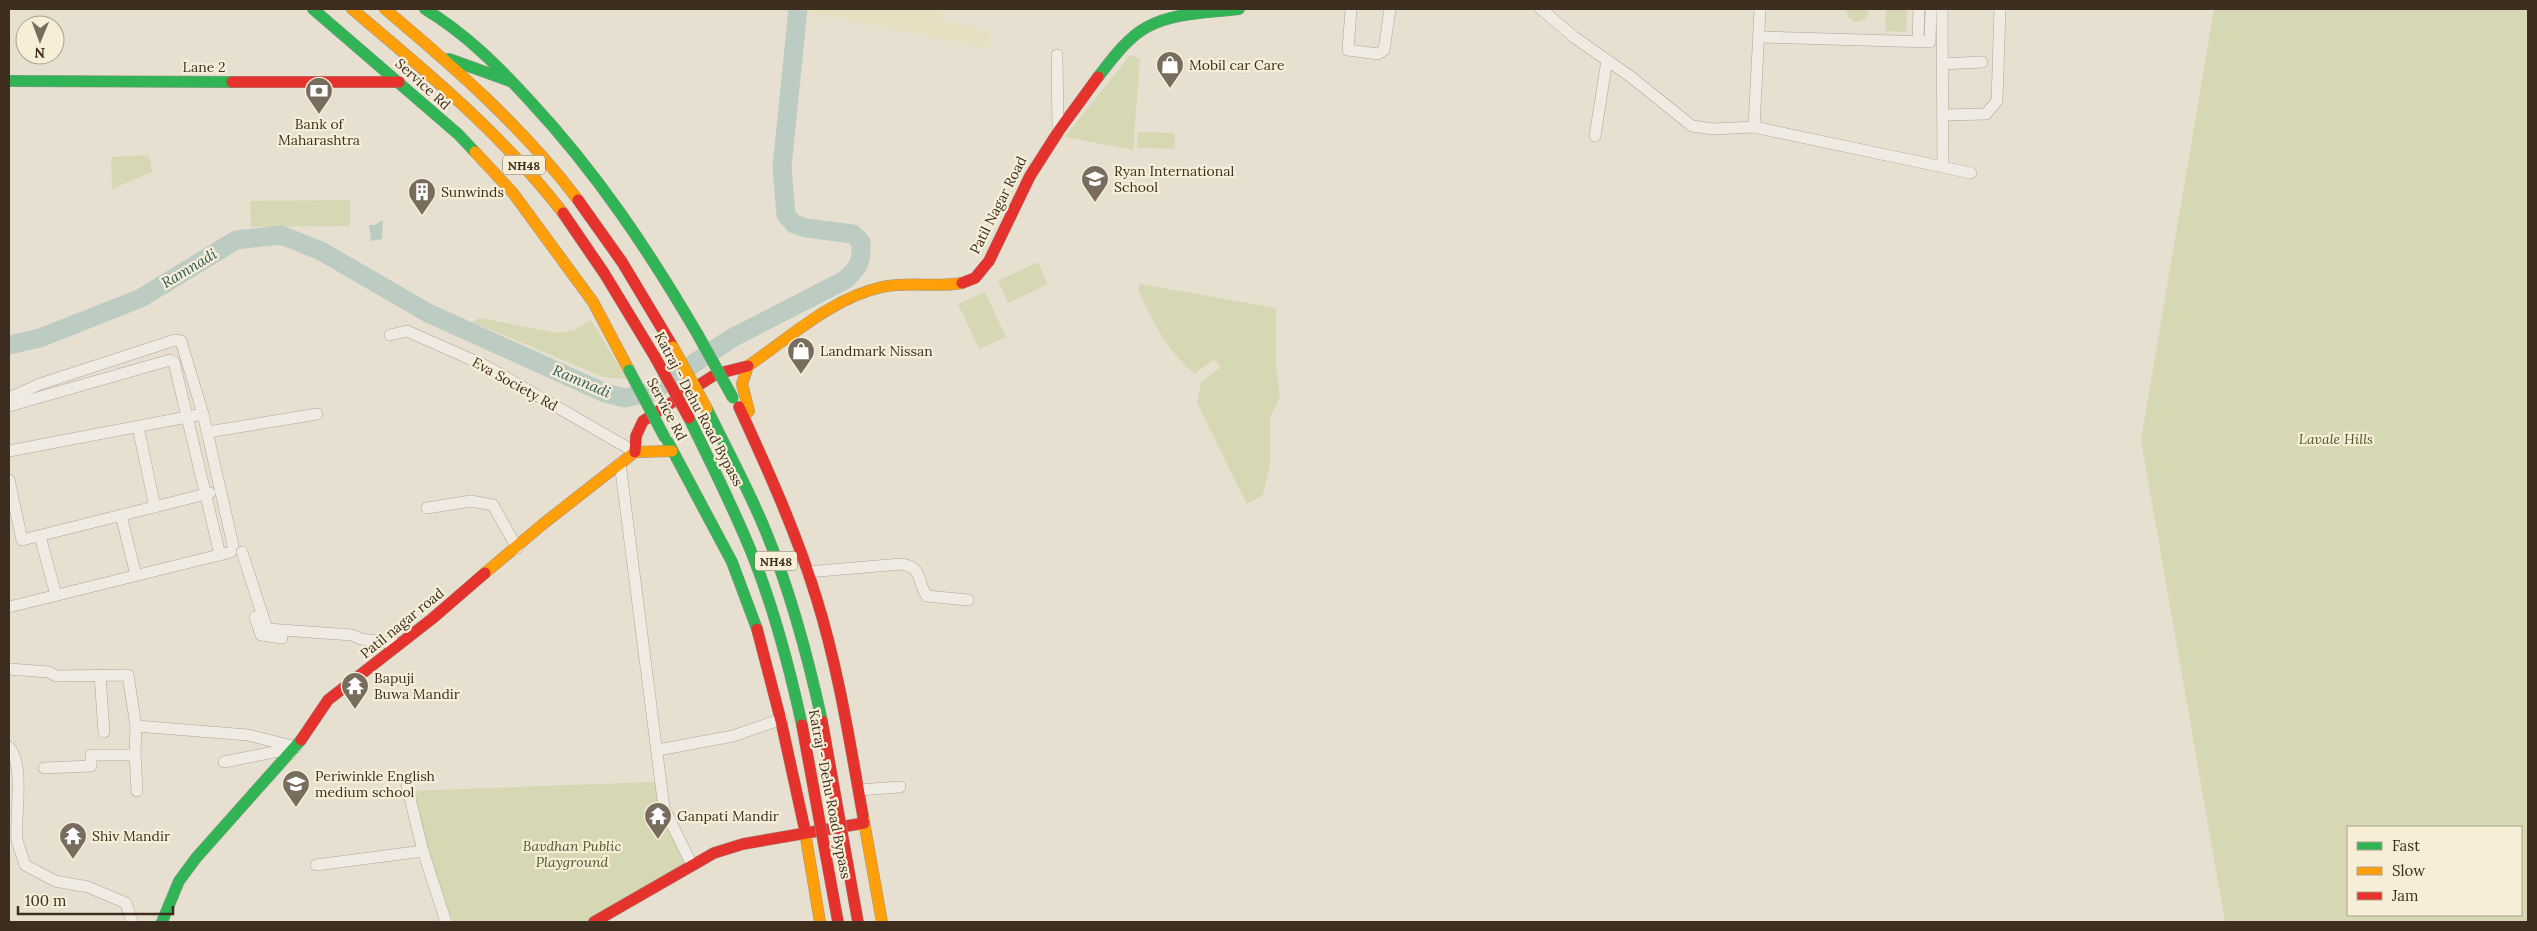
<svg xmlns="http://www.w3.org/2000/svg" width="2537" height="931" viewBox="0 0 2537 931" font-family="Lora,serif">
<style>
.farmland{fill:#e6dfc2}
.green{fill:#d6d7b3;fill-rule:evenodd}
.water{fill:#bcccc2}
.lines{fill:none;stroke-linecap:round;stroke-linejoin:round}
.river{stroke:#bcccc2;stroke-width:19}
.street-casing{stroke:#ada599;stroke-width:12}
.fast-casing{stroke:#9c958a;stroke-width:12}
.slow-casing{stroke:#9c958a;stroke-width:12}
.jam-casing{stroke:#9c958a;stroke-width:12}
.street{stroke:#efebe3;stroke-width:11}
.fast{stroke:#30b455;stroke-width:11}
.slow{stroke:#ff9f0a;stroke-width:11}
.jam{stroke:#e5322d;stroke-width:11}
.fast-bridge-casing{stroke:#9c958a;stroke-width:12;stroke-linecap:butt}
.slow-bridge-casing{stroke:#9c958a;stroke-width:12;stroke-linecap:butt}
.jam-bridge-casing{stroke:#9c958a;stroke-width:12;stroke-linecap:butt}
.fast-bridge{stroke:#30b455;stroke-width:11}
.slow-bridge{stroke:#ff9f0a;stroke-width:11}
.jam-bridge{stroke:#e5322d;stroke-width:11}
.labels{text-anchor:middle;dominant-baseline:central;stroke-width:4.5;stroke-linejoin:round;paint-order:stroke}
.shield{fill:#f7eed8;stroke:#756857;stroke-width:1}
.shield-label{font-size:12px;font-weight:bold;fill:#3d2e20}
.poi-label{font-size:14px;fill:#3d2e20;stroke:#f7eed8;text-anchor:start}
.street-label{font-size:14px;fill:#3d2e20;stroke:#f7eed8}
.park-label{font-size:14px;font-style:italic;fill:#4d5a26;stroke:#f7eed8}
.water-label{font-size:15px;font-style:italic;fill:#2f5d5a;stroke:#f7eed8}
</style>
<rect width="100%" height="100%" fill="#e7e0d1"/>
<!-- farmland -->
<polygon class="farmland" points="804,9 942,9 940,20 991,31 987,48 804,12"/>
<!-- green -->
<g class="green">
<polygon points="1846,9 1870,9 1866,19 1855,22 1848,17"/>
<polygon points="1886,9 1907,9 1906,32 1885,31"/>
<path d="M2214,9H2528V922H2225L2141,440ZM2348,827H2521V915H2348Z"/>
<polygon points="1130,55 1140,59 1133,150 1065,137"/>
<polygon points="1138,132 1175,133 1175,149 1137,148"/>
<polygon points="149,155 152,172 112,189 111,157"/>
<polygon points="350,200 350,226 251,227 250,201"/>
<polygon points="1038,262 1048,284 1008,303 998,281"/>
<path d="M1140,284L1276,308V366L1280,397L1270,418V465L1263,495L1247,504L1197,403L1201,382L1221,367L1214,359L1195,374C1167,351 1153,322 1138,290Z"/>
<polygon points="985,292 1006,337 979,349 958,304"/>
<polygon points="480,318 557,333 575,330 591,320 627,379 603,377 472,322"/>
<polygon points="654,782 692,865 592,922 454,922 441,900 406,791"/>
</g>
<!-- water -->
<polygon class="water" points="383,220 382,239 371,241 369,225 375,225"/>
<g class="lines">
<!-- river -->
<path class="river" d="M9,345L40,338L141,298L236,240L281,235L321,251L428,313L605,393L625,398L651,392L732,338L845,280C859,267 862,262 861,242L853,234L806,228L794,224L786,215L782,167L798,9"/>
<defs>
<g id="street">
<polyline points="1351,9 1348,50 1378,54 1384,50 1390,9"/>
<polyline points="1541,9 1574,37 1631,77 1692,126 1713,129 1754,127 1971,173"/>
<polyline points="1942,9 1943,166"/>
<polyline points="1759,37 1930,42 1931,9"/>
<polyline points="1918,41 1919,9"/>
<polyline points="1057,55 1058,132"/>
<polyline points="1942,64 1982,62"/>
<polyline points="1943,115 1986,114 1997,101 2000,9"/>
<polyline points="1754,127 1760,9"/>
<polyline points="1595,136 1607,60"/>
<polyline points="390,335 407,331 486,366 635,452"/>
<polyline points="9,398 40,384 175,340 181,341 203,414 233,545"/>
<polyline points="9,406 170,360 174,362 220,555"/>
<polyline points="138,427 155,507"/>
<polyline points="208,432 317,414"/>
<polyline points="9,451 203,414"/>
<polyline points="620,463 664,808 692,865"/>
<polyline points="9,480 22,540 210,493"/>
<polyline points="427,508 471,501 493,505 517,548"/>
<polyline points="121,515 136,575"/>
<polyline points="40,536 56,595"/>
<polyline points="242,552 267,629 352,635 361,639 399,644"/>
<path d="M807,572L901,564C925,568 916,582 927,596L968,600"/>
<polyline points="9,607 231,552"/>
<polyline points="255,617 261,635 282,638"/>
<polyline points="9,669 49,672 56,676 128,675 136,726 135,753 133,755 91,755 91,766 44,768"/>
<polyline points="100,675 104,732"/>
<polyline points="136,726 248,735 296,747"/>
<path d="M9,747C25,765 15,814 17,839C18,847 23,856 25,865L55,881L88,887L126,903L132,922"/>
<polyline points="658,750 733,736 782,719"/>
<polyline points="135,753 137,791"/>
<polyline points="224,762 279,751 290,754"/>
<polyline points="407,786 423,851 446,922"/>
<polyline points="858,790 900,787"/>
<polyline points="316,865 423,851"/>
</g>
<g id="fast">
<polyline points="313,9 458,134 475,152"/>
<path d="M425,9C466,34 498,66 530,101C597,173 649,251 698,335"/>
<polyline points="449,59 510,81"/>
<path d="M1098,77C1112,59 1127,38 1147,27C1174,12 1210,13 1239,9"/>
<polyline points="9,81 232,82"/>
<path d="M707,409C727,450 749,490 766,532C791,593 808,657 822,721"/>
<path d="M689,418C712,466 737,514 756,564C776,616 790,670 802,725"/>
<polyline points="668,442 732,562 757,629"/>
<polyline points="162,922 179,881 196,858 301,740"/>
</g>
<g id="slow">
<path d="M352,9C428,73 502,134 563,213"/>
<path d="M385,9C455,68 522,126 578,200"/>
<polyline points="475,152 513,193 593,302 629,370"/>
<path d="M744,416L749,411L742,384L748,366C789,338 832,298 882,287C909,281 936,288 962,283"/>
<polyline points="485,573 543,524 635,452 672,451"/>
<polyline points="863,816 882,922"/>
<polyline points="804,826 820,922"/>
</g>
<g id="jam">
<polyline points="232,82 399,82"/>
<polyline points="578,200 622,262 673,347"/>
<polyline points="563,213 604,273 655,357"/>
<polyline points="962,283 975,278 989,261 1030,176 1060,129 1098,77"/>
<path d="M739,407C768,470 797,534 817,600C839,671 850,744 863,816"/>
<polyline points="635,452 636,436 643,421 716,374 748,366"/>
<polyline points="757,629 781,721 804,826"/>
<polyline points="301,740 328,700 433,618 485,573"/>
<polyline points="594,922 714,853 743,844 864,823"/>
</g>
</defs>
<!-- street casing -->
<use href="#street" class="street-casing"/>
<!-- fast casing -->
<use href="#fast" class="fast-casing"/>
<!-- slow casing -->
<use href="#slow" class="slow-casing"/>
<!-- jam casing -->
<use href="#jam" class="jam-casing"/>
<!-- street -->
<use href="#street" class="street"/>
<!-- fast -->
<use href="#fast" class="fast"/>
<!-- slow -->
<use href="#slow" class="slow"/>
<!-- jam -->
<use href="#jam" class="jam"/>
<defs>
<g id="fast-bridge">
<polyline points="698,335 733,398"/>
<polyline points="629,370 665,438"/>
</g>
<polyline id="slow-bridge" points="673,347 707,409"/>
<g id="jam-bridge">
<polyline points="655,357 689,418"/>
<polyline points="822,721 858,922"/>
<polyline points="802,725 838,922"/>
</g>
</defs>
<!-- fast-bridge casing -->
<use href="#fast-bridge" class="fast-bridge-casing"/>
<!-- slow-bridge casing -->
<use href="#slow-bridge" class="slow-bridge-casing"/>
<!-- jam-bridge casing -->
<use href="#jam-bridge" class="jam-bridge-casing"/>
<!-- fast-bridge -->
<use href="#fast-bridge" class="fast-bridge"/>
<!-- slow-bridge -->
<use href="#slow-bridge" class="slow-bridge"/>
<!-- jam-bridge -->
<use href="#jam-bridge" class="jam-bridge"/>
</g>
<!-- icons -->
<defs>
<symbol id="shop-pin" viewBox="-11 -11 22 30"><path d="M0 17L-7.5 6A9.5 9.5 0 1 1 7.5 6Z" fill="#786c5e" stroke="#f7eed8"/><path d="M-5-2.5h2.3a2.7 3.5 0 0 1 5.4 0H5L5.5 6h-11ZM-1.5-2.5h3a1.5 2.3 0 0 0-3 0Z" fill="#fff"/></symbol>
<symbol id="bank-pin" viewBox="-11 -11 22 30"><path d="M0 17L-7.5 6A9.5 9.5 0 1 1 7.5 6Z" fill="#786c5e" stroke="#f7eed8"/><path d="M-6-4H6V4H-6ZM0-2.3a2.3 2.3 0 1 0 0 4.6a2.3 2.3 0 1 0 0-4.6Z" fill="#fff"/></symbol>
<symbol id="school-pin" viewBox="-11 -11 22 30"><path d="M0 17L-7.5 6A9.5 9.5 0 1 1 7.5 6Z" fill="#786c5e" stroke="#f7eed8"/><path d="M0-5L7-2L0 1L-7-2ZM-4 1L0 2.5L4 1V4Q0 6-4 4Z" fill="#fff"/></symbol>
<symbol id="building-pin" viewBox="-11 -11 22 30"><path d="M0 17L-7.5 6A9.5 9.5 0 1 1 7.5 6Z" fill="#786c5e" stroke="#f7eed8"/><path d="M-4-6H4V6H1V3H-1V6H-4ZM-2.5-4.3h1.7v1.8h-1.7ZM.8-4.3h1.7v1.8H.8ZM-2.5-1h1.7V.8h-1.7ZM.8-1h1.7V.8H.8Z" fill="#fff"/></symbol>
<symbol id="temple-pin" viewBox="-11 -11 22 30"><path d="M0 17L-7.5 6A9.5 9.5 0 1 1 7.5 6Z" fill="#786c5e" stroke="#f7eed8"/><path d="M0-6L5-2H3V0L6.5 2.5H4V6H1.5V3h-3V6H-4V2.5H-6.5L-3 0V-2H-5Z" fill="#fff"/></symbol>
</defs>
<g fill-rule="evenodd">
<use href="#shop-pin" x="1154" y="49" width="32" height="43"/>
<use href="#bank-pin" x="303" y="75" width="32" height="43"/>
<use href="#school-pin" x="1079" y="163" width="32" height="43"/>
<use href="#building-pin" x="406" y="176" width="32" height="43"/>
<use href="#shop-pin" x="785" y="335" width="32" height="43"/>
<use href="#temple-pin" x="339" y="670" width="32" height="43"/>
<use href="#school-pin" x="280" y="768" width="32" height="43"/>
<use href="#temple-pin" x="642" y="800" width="32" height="43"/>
<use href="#temple-pin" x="57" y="820" width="32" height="43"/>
</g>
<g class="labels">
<!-- shield labels -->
<g class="shield">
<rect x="503" y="155.5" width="42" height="19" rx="4"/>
<rect x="755" y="551.5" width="42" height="19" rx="4"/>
</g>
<g class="shield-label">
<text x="524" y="165">NH48</text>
<text x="776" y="561">NH48</text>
</g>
<!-- poi labels -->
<g class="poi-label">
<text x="1189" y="65">Mobil car Care</text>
<text x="319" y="124" text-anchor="middle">Bank of<tspan x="319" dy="16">Maharashtra</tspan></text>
<text x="1114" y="171">Ryan International<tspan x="1114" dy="16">School</tspan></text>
<text x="441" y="192">Sunwinds</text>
<text x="820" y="351">Landmark Nissan</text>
<text x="374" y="678">Bapuji<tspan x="374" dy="16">Buwa Mandir</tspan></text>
<text x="315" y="776">Periwinkle English<tspan x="315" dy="16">medium school</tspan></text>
<text x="677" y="816">Ganpati Mandir</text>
<text x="92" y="836">Shiv Mandir</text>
</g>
<!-- street labels -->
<g class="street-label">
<text x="204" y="67">Lane 2</text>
<text transform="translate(423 84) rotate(42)">Service Rd</text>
<text transform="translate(998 205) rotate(-63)">Patil Nagar Road</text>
<text transform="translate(515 384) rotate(29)">Eva Society Rd</text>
<text transform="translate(667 409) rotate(62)">Service Rd</text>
<text transform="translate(699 409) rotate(62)">Katraj - Dehu Road Bypass</text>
<text transform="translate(402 623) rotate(-39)">Patil nagar road</text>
<text transform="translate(830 794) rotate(79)">Katraj - Dehu Road Bypass</text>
</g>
<!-- park labels -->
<g class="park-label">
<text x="2336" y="439">Lavale Hills</text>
<text x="572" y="846">Bavdhan Public<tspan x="572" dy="16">Playground</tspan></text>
</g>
<!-- water labels -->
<g class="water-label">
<text transform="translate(189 268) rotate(-31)">Ramnadi</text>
<text transform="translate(582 381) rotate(23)">Ramnadi</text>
</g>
</g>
<!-- border -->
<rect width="2537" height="931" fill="none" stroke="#3d2e20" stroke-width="20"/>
<!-- legend -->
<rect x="2347" y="826" width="175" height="90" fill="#f7eed8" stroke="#ada18e"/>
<rect x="2357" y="842" width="25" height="8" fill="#30b455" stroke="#ada18e"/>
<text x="2392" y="851" font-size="15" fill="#3d2e20">Fast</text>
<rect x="2357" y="867" width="25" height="8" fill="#ff9f0a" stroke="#ada18e"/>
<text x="2392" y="876" font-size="15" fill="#3d2e20">Slow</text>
<rect x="2357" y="892" width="25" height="8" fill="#e5322d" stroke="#ada18e"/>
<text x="2392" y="901" font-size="15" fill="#3d2e20">Jam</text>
<!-- north arrow -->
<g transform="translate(40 40) rotate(181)"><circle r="24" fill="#f7eed8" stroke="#ada18e"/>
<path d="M0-4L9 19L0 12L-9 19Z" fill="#786c5e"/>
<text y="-8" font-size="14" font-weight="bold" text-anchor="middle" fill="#3d2e20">N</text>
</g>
<!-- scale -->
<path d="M18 906v8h155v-8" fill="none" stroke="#3d2e20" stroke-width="2.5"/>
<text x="25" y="906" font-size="15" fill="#3d2e20" stroke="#f7eed8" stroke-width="4" paint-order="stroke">100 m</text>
</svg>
